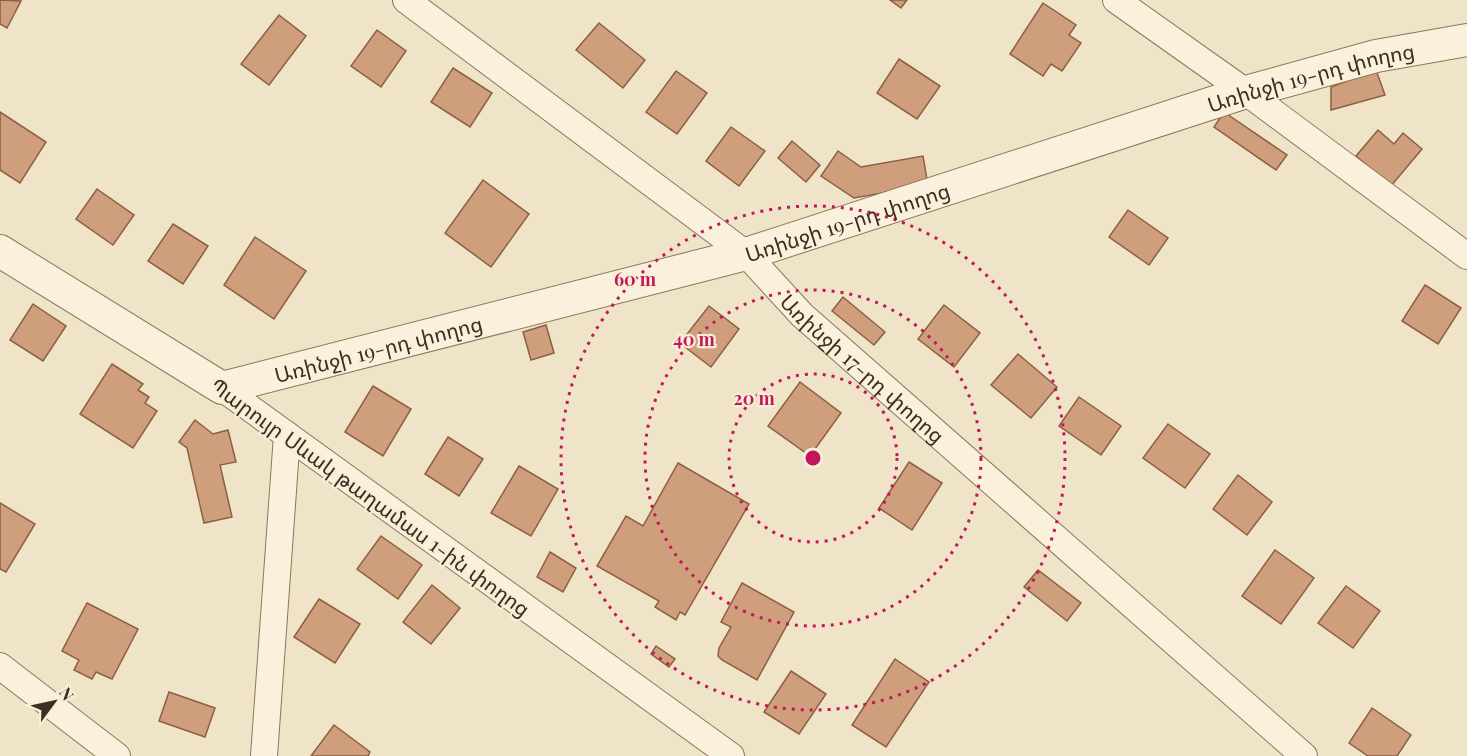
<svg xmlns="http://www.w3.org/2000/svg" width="1467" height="756" viewBox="0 0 1467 756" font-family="'Playfair Display','Noto Sans Armenian',serif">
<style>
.building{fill:#cf9f7d;stroke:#8d5f41;stroke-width:1.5}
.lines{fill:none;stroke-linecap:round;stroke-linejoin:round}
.minor-casing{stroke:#8d765c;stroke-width:28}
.tertiary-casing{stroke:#8d765c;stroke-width:34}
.minor{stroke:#faf1dc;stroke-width:26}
.tertiary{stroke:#faf1dc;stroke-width:32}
.ring{fill:none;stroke:#c2185b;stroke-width:3;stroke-dasharray:3 6}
.labels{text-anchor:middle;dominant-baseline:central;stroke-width:4.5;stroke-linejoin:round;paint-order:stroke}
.street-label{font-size:21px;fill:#3d2e20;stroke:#f7eed8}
.centre{fill:#c2185b;stroke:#f7eed8;stroke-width:3}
.ring-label{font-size:18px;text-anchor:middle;font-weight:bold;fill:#c2185b;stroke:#f7eed8;stroke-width:4.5;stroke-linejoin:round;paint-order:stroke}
</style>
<rect width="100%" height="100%" fill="#f0e4c8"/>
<!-- building -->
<g class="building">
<polygon points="0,0 21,1 7,28 0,24"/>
<polygon points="890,0 907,0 901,8"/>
<polygon points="1043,3 1076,25 1069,35 1081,43 1062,71 1051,64 1043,76 1010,54"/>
<polygon points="279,15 306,36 269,85 241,64"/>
<polygon points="599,23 645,60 623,88 576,50"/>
<polygon points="377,30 406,51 381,87 351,66"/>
<polygon points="899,59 940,86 917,119 877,93"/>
<polygon points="453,68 492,93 470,127 431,102"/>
<polygon points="1376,70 1385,95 1331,110 1331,87"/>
<polygon points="676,71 707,93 677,134 646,112"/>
<polygon points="0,112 46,142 20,183 0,170"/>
<polygon points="1224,112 1287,155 1276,170 1214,127"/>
<polygon points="731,127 765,151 739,186 706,161"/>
<polygon points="1378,130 1394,144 1403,133 1422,149 1391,186 1356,156"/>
<polygon points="792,141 820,165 806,182 778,158"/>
<polygon points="838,151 861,167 923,156 928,185 854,198 821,176"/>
<polygon points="483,180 529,214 491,267 445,233"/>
<polygon points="97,189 134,215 113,245 76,219"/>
<polygon points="1128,210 1168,238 1149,265 1109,237"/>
<polygon points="173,224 208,246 183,284 148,261"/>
<polygon points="255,237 306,271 274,319 224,285"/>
<polygon points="1425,285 1461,308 1438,344 1402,321"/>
<polygon points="843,297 885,332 874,345 832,311"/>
<polygon points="33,304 66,326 43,361 10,340"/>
<polygon points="944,305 980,333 954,367 918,339"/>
<polygon points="709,306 739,329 711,367 680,343"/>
<polygon points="546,325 554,353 531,360 523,332"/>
<polygon points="1018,354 1057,387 1031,418 991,385"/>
<polygon points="112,364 143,384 138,390 149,397 145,403 157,411 133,448 80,414"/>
<polygon points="800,382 841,413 810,456 768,426"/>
<polygon points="373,386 411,409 383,456 345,432"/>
<polygon points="1079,397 1121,426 1101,455 1059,426"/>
<polygon points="195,420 213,434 228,430 236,462 220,465 232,517 204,523 187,448 179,442"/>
<polygon points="1168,424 1210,454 1185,488 1143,458"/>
<polygon points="448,437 483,459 459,496 425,474"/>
<polygon points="909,462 942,483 912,530 879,508"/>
<polygon points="678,463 749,504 685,615 680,612 676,620 655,607 659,601 597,566 626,516 643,526"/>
<polygon points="519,466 558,489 531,536 491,513"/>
<polygon points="1238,475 1272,502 1247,535 1213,509"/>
<polygon points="0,503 35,524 6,572 0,569"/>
<polygon points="381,536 422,565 398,599 357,569"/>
<polygon points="1275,550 1314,578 1281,624 1242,596"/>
<polygon points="550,552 576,568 563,592 537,577"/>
<polygon points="1038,570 1081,603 1067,621 1024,587"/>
<polygon points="742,583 794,612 757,680 722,660 718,656 719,648 731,627 721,622"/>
<polygon points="432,585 460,608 431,644 403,622"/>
<polygon points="1346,586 1380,611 1353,648 1318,623"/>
<polygon points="319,599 360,624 335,663 294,637"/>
<polygon points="87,603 138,629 112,679 96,672 92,679 74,670 79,660 62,651"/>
<polygon points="656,646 675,659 669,667 651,654"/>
<polygon points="895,659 929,682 886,747 852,725"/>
<polygon points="791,671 826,694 799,734 764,712"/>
<polygon points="169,692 215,708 205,737 159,721"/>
<polygon points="1372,708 1411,735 1397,756 1368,756 1349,743"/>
<polygon points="334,725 370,752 368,756 311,756"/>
</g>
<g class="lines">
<defs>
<g id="minor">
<path id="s1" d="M406,0L746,254L802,315L1304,756"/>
<polyline points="1116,0 1246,92 1467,256"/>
<polyline points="222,388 731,756"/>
<polyline points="0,666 117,756"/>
<polyline points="264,756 287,435"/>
</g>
<g id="tertiary">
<path id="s2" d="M0,251L222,388L746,254L1246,92L1376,56L1467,40"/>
</g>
</defs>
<!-- minor casing -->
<use href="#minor" class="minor-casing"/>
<!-- tertiary casing -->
<use href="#tertiary" class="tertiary-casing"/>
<!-- minor -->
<use href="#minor" class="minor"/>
<!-- tertiary -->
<use href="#tertiary" class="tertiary"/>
</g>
<!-- distance rings -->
<g class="ring">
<circle cx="813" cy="458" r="84"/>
<circle cx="813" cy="458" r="168"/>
<circle cx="813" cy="458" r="252"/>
</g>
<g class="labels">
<!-- street labels -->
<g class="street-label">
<text stroke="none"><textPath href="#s2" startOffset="1394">Առինջի 19-րդ փողոց</textPath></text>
<text stroke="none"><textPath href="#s2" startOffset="908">Առինջի 19-րդ փողոց</textPath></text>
<text stroke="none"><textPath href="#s2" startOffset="422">Առինջի 19-րդ փողոց</textPath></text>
<text stroke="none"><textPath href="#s1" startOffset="588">Առինջի 17-րդ փողոց</textPath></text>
<text transform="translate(371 496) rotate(36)">Պարույր Սևակ թաղամաս 1-ին փողոց</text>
</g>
</g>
<circle cx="813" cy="458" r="9" class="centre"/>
<g class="ring-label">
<text x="635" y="286">60 m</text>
<text x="694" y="346">40 m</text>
<text x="754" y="405">20 m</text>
</g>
<!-- north arrow -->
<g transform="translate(54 702) rotate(57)" stroke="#f7eed8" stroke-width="4.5" paint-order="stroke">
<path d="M0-4.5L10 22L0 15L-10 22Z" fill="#3d2e20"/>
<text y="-9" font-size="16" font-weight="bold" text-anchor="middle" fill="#3d2e20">N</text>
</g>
</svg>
